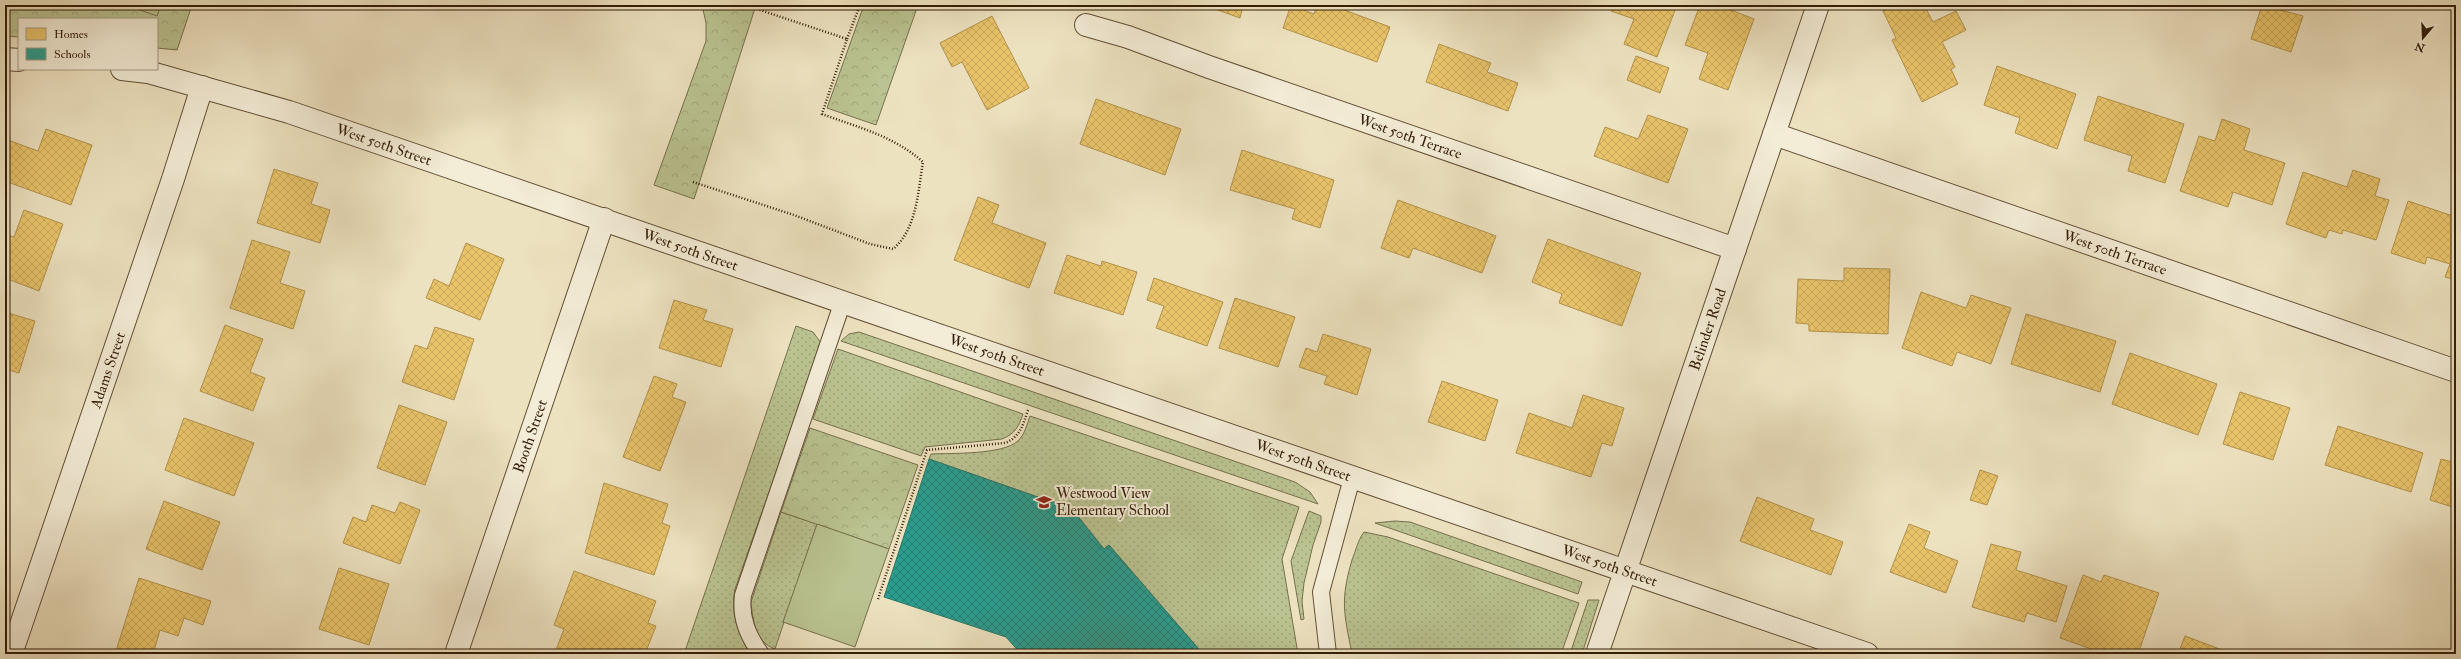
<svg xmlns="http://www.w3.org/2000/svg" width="2461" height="659" viewBox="0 0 2461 659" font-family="'IM FELL Double Pica',serif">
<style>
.grass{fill:url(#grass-dots);stroke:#76704c}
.forest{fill:url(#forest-crowns);stroke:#76704c}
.pitch{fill:#bac391;stroke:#76704c}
.homes{fill:url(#homes-cross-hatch);stroke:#b2924c}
.schools{fill:url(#schools-cross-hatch);stroke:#2d7766}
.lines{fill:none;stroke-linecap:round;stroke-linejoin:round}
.service-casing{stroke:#624e35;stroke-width:18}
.minor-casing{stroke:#624e35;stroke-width:24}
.path{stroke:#331d07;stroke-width:2.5;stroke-dasharray:1 2;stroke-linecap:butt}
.service{stroke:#f3ecd6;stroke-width:16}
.minor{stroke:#f3ecd6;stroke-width:22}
.labels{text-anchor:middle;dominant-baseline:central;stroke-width:4;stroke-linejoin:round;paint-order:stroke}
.street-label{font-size:15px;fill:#331d07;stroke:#f3ecd6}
.poi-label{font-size:15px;fill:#331d07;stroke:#f3ecd6;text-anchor:start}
</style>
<defs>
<pattern id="grass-dots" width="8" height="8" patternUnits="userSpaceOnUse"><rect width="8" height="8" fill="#bac391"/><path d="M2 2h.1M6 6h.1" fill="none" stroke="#a0a77c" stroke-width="1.8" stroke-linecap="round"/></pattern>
<pattern id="forest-crowns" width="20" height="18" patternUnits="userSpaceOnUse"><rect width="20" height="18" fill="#bac391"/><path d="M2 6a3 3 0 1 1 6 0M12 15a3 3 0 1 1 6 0" fill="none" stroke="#a0a77c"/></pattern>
<pattern id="homes-cross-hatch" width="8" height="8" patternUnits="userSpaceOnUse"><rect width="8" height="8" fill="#e9c46a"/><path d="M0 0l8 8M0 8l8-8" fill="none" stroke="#c8a85a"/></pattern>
<pattern id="schools-cross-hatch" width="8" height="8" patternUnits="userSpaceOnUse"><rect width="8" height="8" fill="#2a9d8f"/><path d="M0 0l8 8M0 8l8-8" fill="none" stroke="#257f73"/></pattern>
</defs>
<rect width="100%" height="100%" fill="#ede2c0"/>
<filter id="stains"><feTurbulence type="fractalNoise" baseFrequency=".005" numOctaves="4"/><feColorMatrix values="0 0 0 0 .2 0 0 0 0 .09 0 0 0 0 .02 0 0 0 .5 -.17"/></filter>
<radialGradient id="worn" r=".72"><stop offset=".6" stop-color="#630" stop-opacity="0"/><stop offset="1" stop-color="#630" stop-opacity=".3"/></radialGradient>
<!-- grass -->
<g class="grass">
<path d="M796,326L813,332L821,343L735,589C730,614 738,633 750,654H684Z"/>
<polygon points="859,332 1295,482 1310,492 1318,504 841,341 849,334"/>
<path d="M838,349L1023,414C1019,426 1015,434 1002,439L925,447L921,456L813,419Z"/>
<path d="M1030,416L1299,507L1282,559L1298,654H1203L1109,545L1104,549L1072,509L929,459L931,454C952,453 1002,455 1018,441C1025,434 1027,424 1030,416Z"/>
<polygon points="1309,511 1321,516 1321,522 1313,545 1304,583 1302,601 1304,619 1301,620 1291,561"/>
<path d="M781,512L817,524L775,649C755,642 753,620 751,602Z"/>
<polygon points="1395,521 1410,522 1582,582 1578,594 1375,523"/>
<path d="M1364,532L1388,537L1579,603L1561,654H1352C1344,613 1340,601 1352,560C1356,550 1358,540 1364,532Z"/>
<polygon points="1588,600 1599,600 1582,654 1570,654"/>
</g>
<!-- forest -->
<g class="forest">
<polygon points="5,5 192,5 177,50 157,48 157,19 19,19 19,37 5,36"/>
<polygon points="702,5 756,5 694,199 654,185 706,41 706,23"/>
<polygon points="864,5 918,5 876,125 827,108"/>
<polygon points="810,428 918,465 889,549 781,512"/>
</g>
<!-- pitch -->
<g class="pitch">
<polygon points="126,5 161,5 157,16"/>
<polygon points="817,524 889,549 855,647 783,622"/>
</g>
<!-- homes -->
<g class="homes">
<polygon points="1217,5 1243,5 1240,18 1215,9"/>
<polygon points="1291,5 1314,14 1317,5 1331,5 1390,27 1377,62 1283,28"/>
<polygon points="1613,5 1677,5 1657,57 1624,44 1634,19 1611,11"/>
<polygon points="1700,5 1718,5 1754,19 1728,90 1699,79 1708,53 1685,45"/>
<polygon points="1895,5 1924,5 1933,22 1956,11 1966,30 1942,42 1955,67 1951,69 1958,84 1922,102 1892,40 1896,38 1883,11"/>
<polygon points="2262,5 2303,16 2291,52 2251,39"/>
<polygon points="992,16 1029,88 987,110 962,62 952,67 940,43"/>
<polygon points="1439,44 1491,63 1487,72 1518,83 1508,111 1426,82"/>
<polygon points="1636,56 1669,68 1660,93 1627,80"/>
<polygon points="1997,66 2076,94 2057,149 2015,133 2020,118 1984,105"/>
<polygon points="2098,96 2184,124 2165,183 2128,171 2132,156 2084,140"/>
<polygon points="1096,99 1181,129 1165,175 1080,144"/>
<polygon points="1648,115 1688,129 1668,183 1594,156 1605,127 1638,139"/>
<polygon points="2222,119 2250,129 2244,150 2285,163 2272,205 2233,192 2228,207 2180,191 2199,136 2215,141"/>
<polygon points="46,129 92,145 71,205 5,181 5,139 38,151"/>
<polygon points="1242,150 1334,180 1320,228 1292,219 1295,209 1230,190"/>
<polygon points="274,169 318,183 311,204 330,210 320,243 257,223"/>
<polygon points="2353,170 2380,179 2375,196 2389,200 2376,240 2343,230 2342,234 2329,230 2326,238 2286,224 2303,172 2347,187"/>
<polygon points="978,197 999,205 992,223 1046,243 1029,288 954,260"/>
<polygon points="1398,200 1496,236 1482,273 1413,248 1409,258 1381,248"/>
<polygon points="2408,201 2456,217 2456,280 2445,277 2450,264 2427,257 2425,264 2391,253"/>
<polygon points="24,210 63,224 39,291 5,278 5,234 14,237"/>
<polygon points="1548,239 1641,273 1622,326 1559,303 1562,294 1532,282"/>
<polygon points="252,240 290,252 280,283 305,291 293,329 230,308"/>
<polygon points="466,243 504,259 480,320 426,298 434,279 449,286"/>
<polygon points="1067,255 1101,266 1102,261 1137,272 1123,315 1054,293"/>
<polygon points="1844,268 1890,269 1888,334 1809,331 1809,324 1796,323 1798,279 1844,281"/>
<polygon points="1154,278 1223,302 1207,346 1156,328 1164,306 1147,300"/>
<polygon points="1921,292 1966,308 1971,295 2011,308 1991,364 1957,352 1952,366 1902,348"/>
<polygon points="1235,298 1295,317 1278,367 1219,348"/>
<polygon points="674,300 707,310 703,320 733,329 721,367 659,348"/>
<polygon points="5,312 35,321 19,373 5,369"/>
<polygon points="2026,314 2116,341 2100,392 2011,364"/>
<polygon points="225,325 263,339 250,372 265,378 253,411 200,391"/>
<polygon points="435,327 474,339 454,400 402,382 415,345 427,349"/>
<polygon points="1323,334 1371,349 1357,395 1324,384 1327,376 1299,367 1306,348 1317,352"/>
<polygon points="2130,353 2217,384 2198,435 2112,404"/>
<polygon points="654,376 677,384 672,397 686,402 660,471 623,457"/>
<polygon points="1442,381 1498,400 1485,441 1428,422"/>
<polygon points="2240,392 2290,408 2273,460 2223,444"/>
<polygon points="1583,395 1624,408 1612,446 1602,443 1591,477 1516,453 1529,413 1572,428"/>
<polygon points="399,405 447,422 425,485 377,468"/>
<polygon points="184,418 254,443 234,496 165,470"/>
<polygon points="2338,426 2423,453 2411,492 2325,465"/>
<polygon points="2441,459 2456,463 2456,508 2430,500"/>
<polygon points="1980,470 1998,476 1987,505 1970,500"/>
<polygon points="604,483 668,504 662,523 670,526 654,575 585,553"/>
<polygon points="1757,497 1814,519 1810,530 1843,542 1831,575 1740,541"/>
<polygon points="164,501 220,522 202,570 146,549"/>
<polygon points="400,502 420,510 400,564 343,543 353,517 366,522 372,505 395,513"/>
<polygon points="1909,524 1930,532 1924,548 1958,561 1946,593 1890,572"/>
<polygon points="1991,544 2021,552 2016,570 2067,586 2056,622 2027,613 2024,622 1972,607"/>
<polygon points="339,568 389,584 369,645 319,629"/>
<polygon points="574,571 656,601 648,623 656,626 645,654 566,654 556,650 564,629 554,625"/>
<polygon points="2083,575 2101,582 2104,575 2159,593 2138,654 2106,654 2060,638"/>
<polygon points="139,578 211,601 203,625 184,618 178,636 160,630 153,654 115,654"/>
<polygon points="2185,636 2233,654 2178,654"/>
</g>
<!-- schools -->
<polygon class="schools" points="929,459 1072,509 1104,549 1109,545 1203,654 1021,654 1006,637 884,597"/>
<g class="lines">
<defs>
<g id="service">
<path d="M761,654C748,636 740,618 743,595L843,301"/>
<polyline points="1328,654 1321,592 1352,478"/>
</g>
<g id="minor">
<path id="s1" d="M1086,25L1128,37L1209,67L1735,249"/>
<polyline points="5,59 19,60"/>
<path id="s2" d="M122,69L148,72L289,112L1867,654"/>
<path id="s3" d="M1774,134L2456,371"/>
<path id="s4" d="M11,654L173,179L202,87"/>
<path id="s5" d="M456,654L604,219"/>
<path id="s6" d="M1597,654L1818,5"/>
</g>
</defs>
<!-- service casing -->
<use href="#service" class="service-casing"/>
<!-- minor casing -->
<use href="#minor" class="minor-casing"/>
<!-- path -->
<g class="path">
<polyline points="847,39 860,5"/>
<path d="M693,182L794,215L870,244L893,249C917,229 918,191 923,162C894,136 857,127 822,114L847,39L757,9L753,5"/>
<path d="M878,599L927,450L1005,443C1020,437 1023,425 1028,410"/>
</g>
<!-- service -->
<use href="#service" class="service"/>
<!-- minor -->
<use href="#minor" class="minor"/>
</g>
<!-- icons -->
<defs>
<symbol id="school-bare" viewBox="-9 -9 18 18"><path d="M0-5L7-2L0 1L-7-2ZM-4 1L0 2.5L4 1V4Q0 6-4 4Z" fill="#8f2418" stroke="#f3ecd6" stroke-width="2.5" paint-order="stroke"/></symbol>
</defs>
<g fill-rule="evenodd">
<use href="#school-bare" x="1033" y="491" width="22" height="22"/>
</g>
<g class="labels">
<!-- street labels -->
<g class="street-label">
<text stroke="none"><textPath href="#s1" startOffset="343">West 50th Terrace</textPath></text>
<text stroke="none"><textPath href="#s2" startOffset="273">West 50th Street</textPath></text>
<text stroke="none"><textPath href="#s2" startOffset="597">West 50th Street</textPath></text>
<text stroke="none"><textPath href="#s3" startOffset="361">West 50th Terrace</textPath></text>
<text stroke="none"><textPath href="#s6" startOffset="343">Belinder Road</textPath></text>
<text stroke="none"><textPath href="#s2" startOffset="921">West 50th Street</textPath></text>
<text stroke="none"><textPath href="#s4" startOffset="300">Adams Street</textPath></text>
<text stroke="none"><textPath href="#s5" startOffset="230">Booth Street</textPath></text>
<text stroke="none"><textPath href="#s2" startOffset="1245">West 50th Street</textPath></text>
<text stroke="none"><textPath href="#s2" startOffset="1569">West 50th Street</textPath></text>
</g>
<!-- poi labels -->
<g class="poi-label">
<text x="1056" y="493">Westwood View<tspan x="1056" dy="17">Elementary School</tspan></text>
</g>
</g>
<!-- margin -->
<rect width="2461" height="659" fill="none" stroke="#ede2c0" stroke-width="20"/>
<rect x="6" y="6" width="2449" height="647" fill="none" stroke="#331d07" stroke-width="2"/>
<rect x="10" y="10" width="2441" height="639" fill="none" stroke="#331d07"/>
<!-- legend -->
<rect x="18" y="18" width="140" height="52" fill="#f3ecd6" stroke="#a69983"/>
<rect x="26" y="28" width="20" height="12" fill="#e9c46a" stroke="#a69983"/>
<text x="54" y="38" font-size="12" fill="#331d07">Homes</text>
<rect x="26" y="48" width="20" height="12" fill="#2a9d8f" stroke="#a69983"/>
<text x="54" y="58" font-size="12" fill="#331d07">Schools</text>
<!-- north arrow -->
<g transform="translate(2423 38) rotate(199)" stroke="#f3ecd6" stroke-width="3" paint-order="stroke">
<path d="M0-3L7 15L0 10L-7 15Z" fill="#331d07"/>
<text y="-6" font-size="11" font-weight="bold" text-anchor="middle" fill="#331d07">N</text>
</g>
<rect width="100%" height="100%" filter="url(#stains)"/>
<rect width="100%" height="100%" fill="url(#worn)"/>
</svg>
